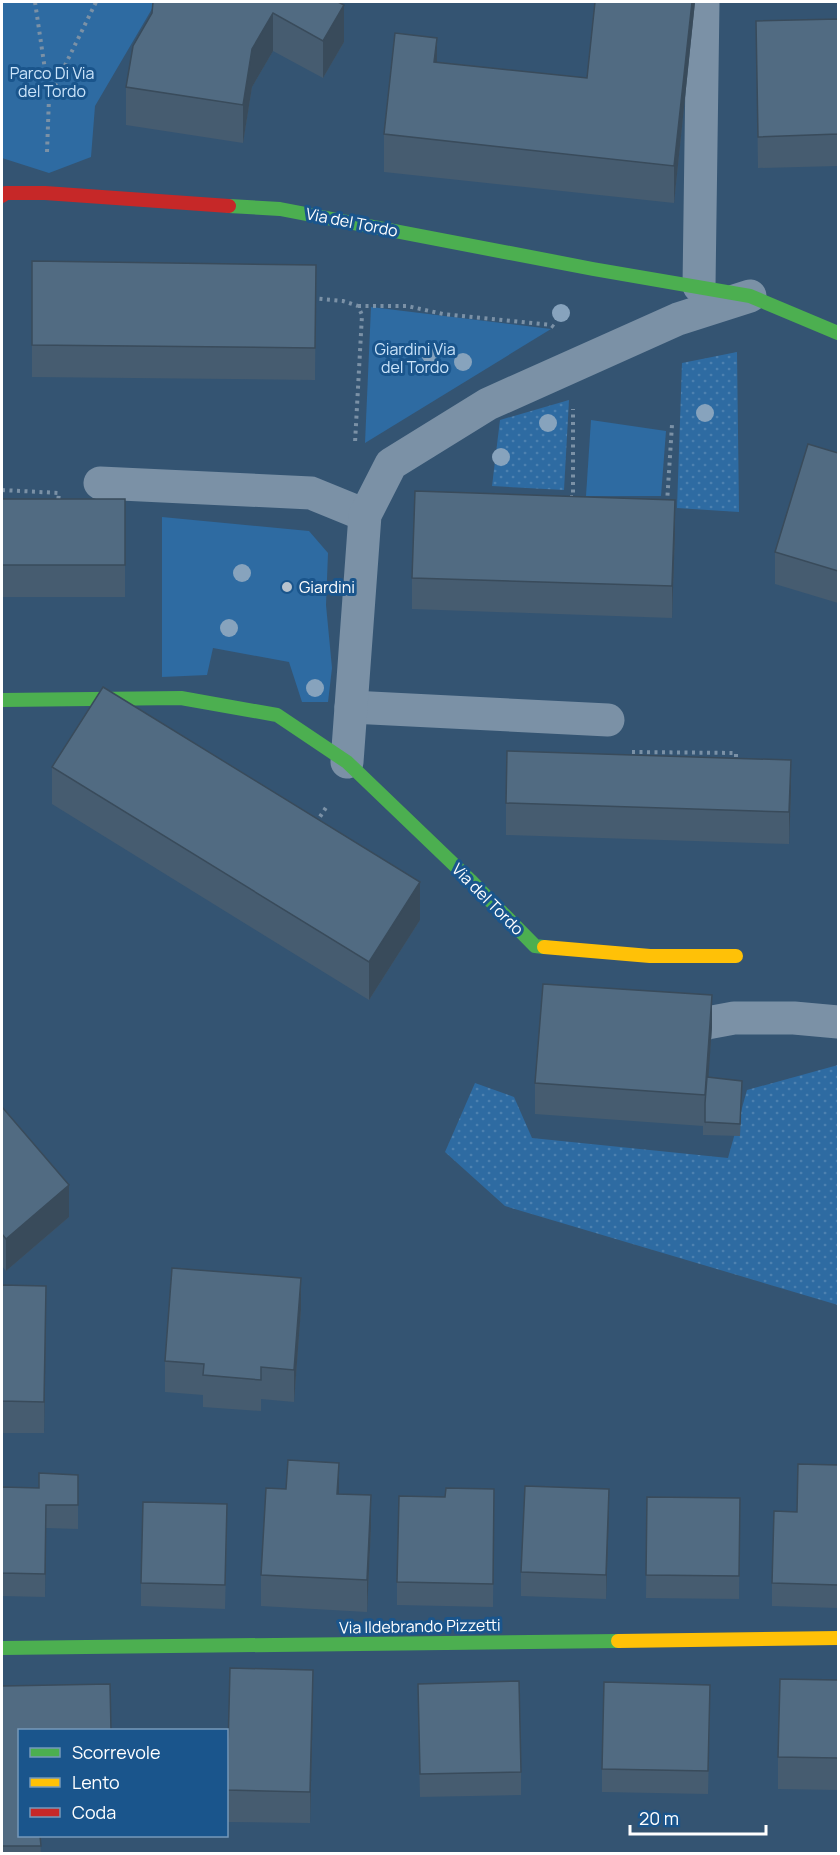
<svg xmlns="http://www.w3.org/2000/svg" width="840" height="1855" viewBox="0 0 840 1855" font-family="Manrope,sans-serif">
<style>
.grass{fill:url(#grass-dots)}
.green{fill:#2e6ba2}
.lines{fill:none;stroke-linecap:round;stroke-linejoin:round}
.path{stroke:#7b91a6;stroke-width:4;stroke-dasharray:3 4.5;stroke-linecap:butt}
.street{stroke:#7b91a6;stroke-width:33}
.fast{stroke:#4caf50;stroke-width:14}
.slow{stroke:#ffc107;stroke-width:14}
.jam{stroke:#c62828;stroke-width:14}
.tree{fill:#87a3bd}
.wall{fill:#465c70}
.shaded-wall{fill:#394b5b}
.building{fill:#516b82;stroke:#394b5b;stroke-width:1.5}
.poi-dot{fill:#b8c3ce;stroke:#1a558c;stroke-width:2}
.labels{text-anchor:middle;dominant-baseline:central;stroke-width:6;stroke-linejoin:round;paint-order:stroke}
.park-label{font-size:16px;fill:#cbe4fa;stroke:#1a558c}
.street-label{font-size:16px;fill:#fff;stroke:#1a558c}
.poi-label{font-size:16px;fill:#fff;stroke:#1a558c;text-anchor:start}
</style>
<defs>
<pattern id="grass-dots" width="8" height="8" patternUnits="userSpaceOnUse" patternTransform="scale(1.5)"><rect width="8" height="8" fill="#2e6ba2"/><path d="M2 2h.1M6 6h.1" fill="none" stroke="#4d81b0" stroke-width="1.8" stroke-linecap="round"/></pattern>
</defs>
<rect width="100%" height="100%" fill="#345472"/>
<!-- grass -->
<g class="grass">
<polygon points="737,352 739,512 677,508 682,363"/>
<polygon points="569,400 564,490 492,486 500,420"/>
<polygon points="838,1065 838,1305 505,1206 445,1152 475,1083 514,1097 532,1138 728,1158 747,1090"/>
</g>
<!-- green -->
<g class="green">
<polygon points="2,2 156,2 95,106 91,157 49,173 2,158"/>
<polygon points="371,307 551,329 365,443"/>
<polygon points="591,420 666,431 661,496 586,496"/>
<polygon points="162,517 309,531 328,553 326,605 332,668 328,702 302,702 289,662 213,648 207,675 162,677"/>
</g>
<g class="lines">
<!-- path -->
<g class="path">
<polyline points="35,2 49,97"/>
<polyline points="47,152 49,98 96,2"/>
<polyline points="312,298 343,301 358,306 362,315 355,443"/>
<polyline points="358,306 407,306 443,314 551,325 555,328"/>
<polyline points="2,490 59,493 58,502"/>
<polyline points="570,497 573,497 573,409"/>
<polyline points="667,503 672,425"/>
<polyline points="632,752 736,753 736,762"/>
<polyline points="316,823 327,806"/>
</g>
<!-- street -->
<g class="street">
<polyline points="699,286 703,2"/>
<polyline points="100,483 311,493 365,515"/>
<polyline points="351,707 608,720"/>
<polyline points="347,762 365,515 391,464 488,404 678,319 750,296"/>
<polyline points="669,1031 691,1031 707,1023 734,1018 794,1018 838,1022"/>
</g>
<!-- fast -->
<g class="fast">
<polyline points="229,206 280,209 593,269 750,296 838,333"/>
<polyline points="2,700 181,698 277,715 347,762 470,880 535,946 544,947"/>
<polyline points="2,1648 618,1641"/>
</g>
<!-- slow -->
<g class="slow">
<polyline points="544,947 650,956 736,956"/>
<polyline points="618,1641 838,1638"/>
</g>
<!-- jam -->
<polyline class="jam" points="2,196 6,193 45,193 229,206"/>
</g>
<!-- trees -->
<g class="tree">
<circle cx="561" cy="313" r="9"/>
<circle cx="430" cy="354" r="9"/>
<circle cx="463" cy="362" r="9"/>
<circle cx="705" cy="413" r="9"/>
<circle cx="548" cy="423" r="9"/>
<circle cx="501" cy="457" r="9"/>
<circle cx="242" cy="573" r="9"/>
<circle cx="229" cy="628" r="9"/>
<circle cx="315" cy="688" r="9"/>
</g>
<!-- wall -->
<g class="wall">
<polygon points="338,2 344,42 323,78 273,51 252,87 243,143 126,125 126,87 152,13"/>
<polygon points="695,2 674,203 384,172 384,134 437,62 587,78"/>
<polygon points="838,19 838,166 758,168 756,21"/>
<polygon points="32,261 316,265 315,380 32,377"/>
<polygon points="838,453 838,603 775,584 775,552"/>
<rect x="2" y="499" width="123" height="98"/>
<polygon points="675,531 672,618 412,609 412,578"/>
<polygon points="52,767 420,920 369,1000 52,804"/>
<polygon points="791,792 789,844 506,835 506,803"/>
<polygon points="712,1027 708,1078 742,1093 740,1136 703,1135 703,1126 535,1114 535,1083"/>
<polygon points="2,1107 69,1217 6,1271 2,1266"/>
<polygon points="2,1285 46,1318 44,1433 2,1433"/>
<polygon points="301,1309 294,1402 261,1399 261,1411 203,1407 203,1395 165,1392 165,1361"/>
<polygon points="838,1465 838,1608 772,1606 772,1583 797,1512"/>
<polygon points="78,1475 78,1529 46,1528 45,1597 2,1596 2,1487 39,1488"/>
<polygon points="494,1489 493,1607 397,1605 397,1582 445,1497"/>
<polygon points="339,1494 371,1527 367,1612 261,1606 261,1575"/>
<polygon points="647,1497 740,1498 739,1599 646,1598"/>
<polygon points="609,1512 606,1599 521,1596 521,1572"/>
<polygon points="227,1527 225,1609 141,1606 141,1583"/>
<polygon points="838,1680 838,1790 778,1789 778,1757"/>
<polygon points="2,1686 20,1731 40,1836 41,1854 2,1854"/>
<polygon points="313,1701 310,1823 227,1822 227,1790"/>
<polygon points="418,1707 521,1772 521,1795 420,1797"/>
<polygon points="710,1708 708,1794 602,1792 602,1769"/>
</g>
<!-- shaded-wall -->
<g class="shaded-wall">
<polygon points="692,2 695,2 674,203 674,166"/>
<polygon points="344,5 344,42 323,78 323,41"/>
<polygon points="273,13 273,51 252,87 243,143 243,105 252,49"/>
<polygon points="437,38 437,75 434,62"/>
<polygon points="675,500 675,531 672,618 672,586"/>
<polygon points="791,760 791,792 789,844 789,812"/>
<polygon points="420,882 420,920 369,1000 369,962"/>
<polygon points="712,995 712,1027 705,1126 705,1095"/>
<polygon points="69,1185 69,1217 6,1271 6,1239"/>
<polygon points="301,1278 301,1309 294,1402 294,1370"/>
<polygon points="46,1286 46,1318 44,1433 44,1402"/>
<polygon points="339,1463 339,1495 337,1494"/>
<polygon points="609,1489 609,1512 606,1599 606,1575"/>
<polygon points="371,1495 371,1527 367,1612 367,1580"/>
<polygon points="46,1505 46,1528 45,1597 45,1574"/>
<polygon points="313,1670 313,1701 310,1823 310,1792"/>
</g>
<!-- building -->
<g class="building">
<polygon points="153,2 338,2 344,5 323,41 273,13 252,49 243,105 126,87 133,46 152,13"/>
<polygon points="595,2 692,2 674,166 384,134 395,33 437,38 434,62 587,78"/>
<polygon points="838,19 838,134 758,137 756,21"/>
<polygon points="32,261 316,265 315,348 32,345"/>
<polygon points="808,444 838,453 838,571 775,552"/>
<polygon points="415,491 675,500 672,586 412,578"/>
<rect x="2" y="499" width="123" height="66"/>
<polygon points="103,687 420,882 369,962 52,767"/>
<polygon points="507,751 791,760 789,812 506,803"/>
<polygon points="543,984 712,995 705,1095 535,1083"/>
<polygon points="707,1077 742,1081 740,1124 705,1122 705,1103"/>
<polygon points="2,1107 69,1185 6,1239 2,1234"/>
<polygon points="172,1268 301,1278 294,1370 261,1367 261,1380 203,1375 204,1364 165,1361"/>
<polygon points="2,1285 46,1286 44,1402 2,1401"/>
<polygon points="288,1460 339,1463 337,1494 371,1495 367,1580 261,1575 266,1488 286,1489"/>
<polygon points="798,1464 838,1465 838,1585 772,1583 774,1511 797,1512"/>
<polygon points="39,1473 78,1475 78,1505 46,1505 45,1574 2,1573 2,1487 39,1488"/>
<polygon points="525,1486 609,1489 606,1575 521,1572"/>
<polygon points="446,1488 494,1489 493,1584 397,1582 399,1496 445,1497"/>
<polygon points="647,1497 740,1498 739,1576 646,1575"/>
<polygon points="143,1502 227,1504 225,1585 141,1583"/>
<polygon points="230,1668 313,1670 310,1792 227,1790"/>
<polygon points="780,1679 838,1680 838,1758 778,1757"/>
<polygon points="519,1681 521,1772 420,1774 418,1684"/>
<polygon points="604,1682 710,1685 708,1771 602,1769"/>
<polygon points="110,1684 111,1731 20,1731 20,1836 40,1836 41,1846 2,1846 2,1686"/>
</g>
<!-- markers -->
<circle class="poi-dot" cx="287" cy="587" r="6"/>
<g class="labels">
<!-- park labels -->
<g class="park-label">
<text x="52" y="73">Parco Di Via<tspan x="52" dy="18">del Tordo</tspan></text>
<text x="415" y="349">Giardini Via<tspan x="415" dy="18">del Tordo</tspan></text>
</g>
<!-- street labels -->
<g class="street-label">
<text transform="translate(352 222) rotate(11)">Via del Tordo</text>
<text transform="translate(488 899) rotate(45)">Via del Tordo</text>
<text transform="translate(420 1626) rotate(-1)">Via Ildebrando Pizzetti</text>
</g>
<!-- poi labels -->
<g class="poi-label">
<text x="299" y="587">Giardini</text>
</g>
</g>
<!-- border -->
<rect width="840" height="1855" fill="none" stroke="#ffffff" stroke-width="6"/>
<!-- legend -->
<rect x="18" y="1729" width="210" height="108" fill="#1a558c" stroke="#7699ba" stroke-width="1.5"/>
<rect x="30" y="1748" width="30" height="9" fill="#4caf50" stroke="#7699ba" stroke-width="1.5"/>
<text x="72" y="1759" font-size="18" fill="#ffffff">Scorrevole</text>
<rect x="30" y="1778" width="30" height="9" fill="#ffc107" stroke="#7699ba" stroke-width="1.5"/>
<text x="72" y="1789" font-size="18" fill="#ffffff">Lento</text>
<rect x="30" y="1808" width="30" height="9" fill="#c62828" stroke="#7699ba" stroke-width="1.5"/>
<text x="72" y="1819" font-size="18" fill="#ffffff">Coda</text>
<!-- scale -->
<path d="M630 1825v9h136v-9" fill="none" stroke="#ffffff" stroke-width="3"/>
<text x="639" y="1825" font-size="18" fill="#ffffff" stroke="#1a558c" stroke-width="4.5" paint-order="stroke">20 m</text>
</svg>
